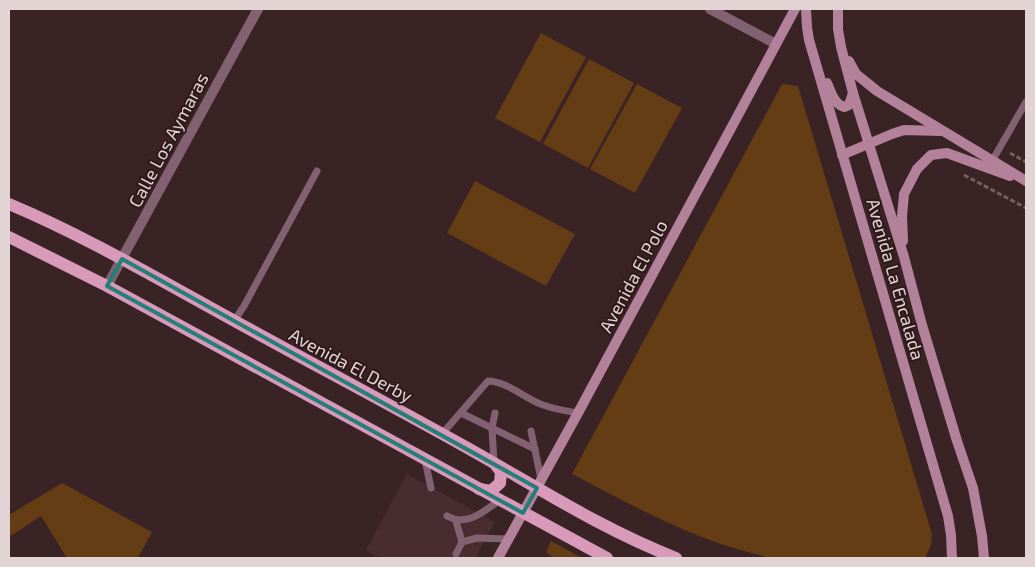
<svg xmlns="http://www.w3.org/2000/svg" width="1035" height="567" viewBox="0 0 1035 567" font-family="'Exo 2',sans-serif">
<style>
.built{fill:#492c2f}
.green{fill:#653d15}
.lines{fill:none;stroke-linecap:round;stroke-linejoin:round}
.path{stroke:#725f60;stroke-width:3;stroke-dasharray:5 2.5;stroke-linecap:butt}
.lane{stroke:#826271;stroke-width:7}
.street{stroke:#826271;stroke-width:10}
.secondary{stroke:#b38199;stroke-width:10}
.primary{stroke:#d999b8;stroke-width:12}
.marked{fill:none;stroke:#247f78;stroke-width:4;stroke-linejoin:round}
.labels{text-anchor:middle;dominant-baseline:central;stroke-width:4;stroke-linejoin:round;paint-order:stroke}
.street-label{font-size:18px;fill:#e2d3d4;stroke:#2f191b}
</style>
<rect width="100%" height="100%" fill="#392325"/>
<!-- built -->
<polygon class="built" points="407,474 495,522 475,558 380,558 366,550"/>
<!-- green -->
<g class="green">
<polygon points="541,33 586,57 540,142 495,118"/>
<polygon points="589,59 634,83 588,168 543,144"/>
<polygon points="637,84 682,108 635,193 590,169"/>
<path d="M782,84L798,86L932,534L931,545L925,558H773C701,544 637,508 572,474Z"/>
<polygon points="475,181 575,234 546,286 447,233"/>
<polygon points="62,483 152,532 138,558 67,558 41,516 9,537 9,515"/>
<polygon points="551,541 582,558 554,558 546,552"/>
</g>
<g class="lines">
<!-- path -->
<g class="path">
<polyline points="1010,153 1026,162"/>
<polyline points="964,175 1026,208"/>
</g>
<!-- lane -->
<g class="lane">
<polyline points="992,161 1026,102"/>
<polyline points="234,321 244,306 317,171"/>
<polyline points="461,413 535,449"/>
<polyline points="531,431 541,479"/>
<path d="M442,434L488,381C506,381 526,399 543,405C554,409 566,411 578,413"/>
<polyline points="425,460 431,488"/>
<polyline points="494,463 492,428 495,413"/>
<path d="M447,516C467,527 483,512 500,500"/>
<polyline points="456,521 462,542"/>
<polyline points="456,554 462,542 477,538 508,539"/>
</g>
<!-- street -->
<g class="street">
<polyline points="710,9 776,44"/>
<polyline points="107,286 258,9"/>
</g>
<!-- secondary -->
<g class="secondary">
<polyline points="806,9 807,27 809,40 948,516 951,535 952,558"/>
<polyline points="838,9 838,29 841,47 853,93 904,257 922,325 957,441 973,488 982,536 984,558"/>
<polyline points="849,61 856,74 877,91 1026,181"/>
<path d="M827,83C831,92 834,104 844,107L849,105L853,93"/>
<polyline points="842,155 892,134 904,130 940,131"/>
<polyline points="903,241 902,216 904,194 917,169 931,155 947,153 1010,176"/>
<polyline points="498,558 578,413 795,9"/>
</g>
<!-- primary -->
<g class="primary">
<path d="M9,204C85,236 158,279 231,319C309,362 387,403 464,446C534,485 601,529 676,558"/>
<polyline points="9,237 107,286 607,558"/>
<polyline points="479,489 491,491 500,483 501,472 495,464"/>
</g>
</g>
<!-- marked area -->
<path class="marked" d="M122,259L537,488L523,513L107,286Z"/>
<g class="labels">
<!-- street labels -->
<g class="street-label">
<text transform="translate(168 140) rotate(-62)">Calle Los Aymaras</text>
<text transform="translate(633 276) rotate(-62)">Avenida El Polo</text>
<text transform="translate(896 279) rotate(74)">Avenida La Encalada</text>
<text transform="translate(351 365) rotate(28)">Avenida El Derby</text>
</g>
</g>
<!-- border -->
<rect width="1035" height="567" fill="none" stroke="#e2d3d4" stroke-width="20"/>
</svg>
